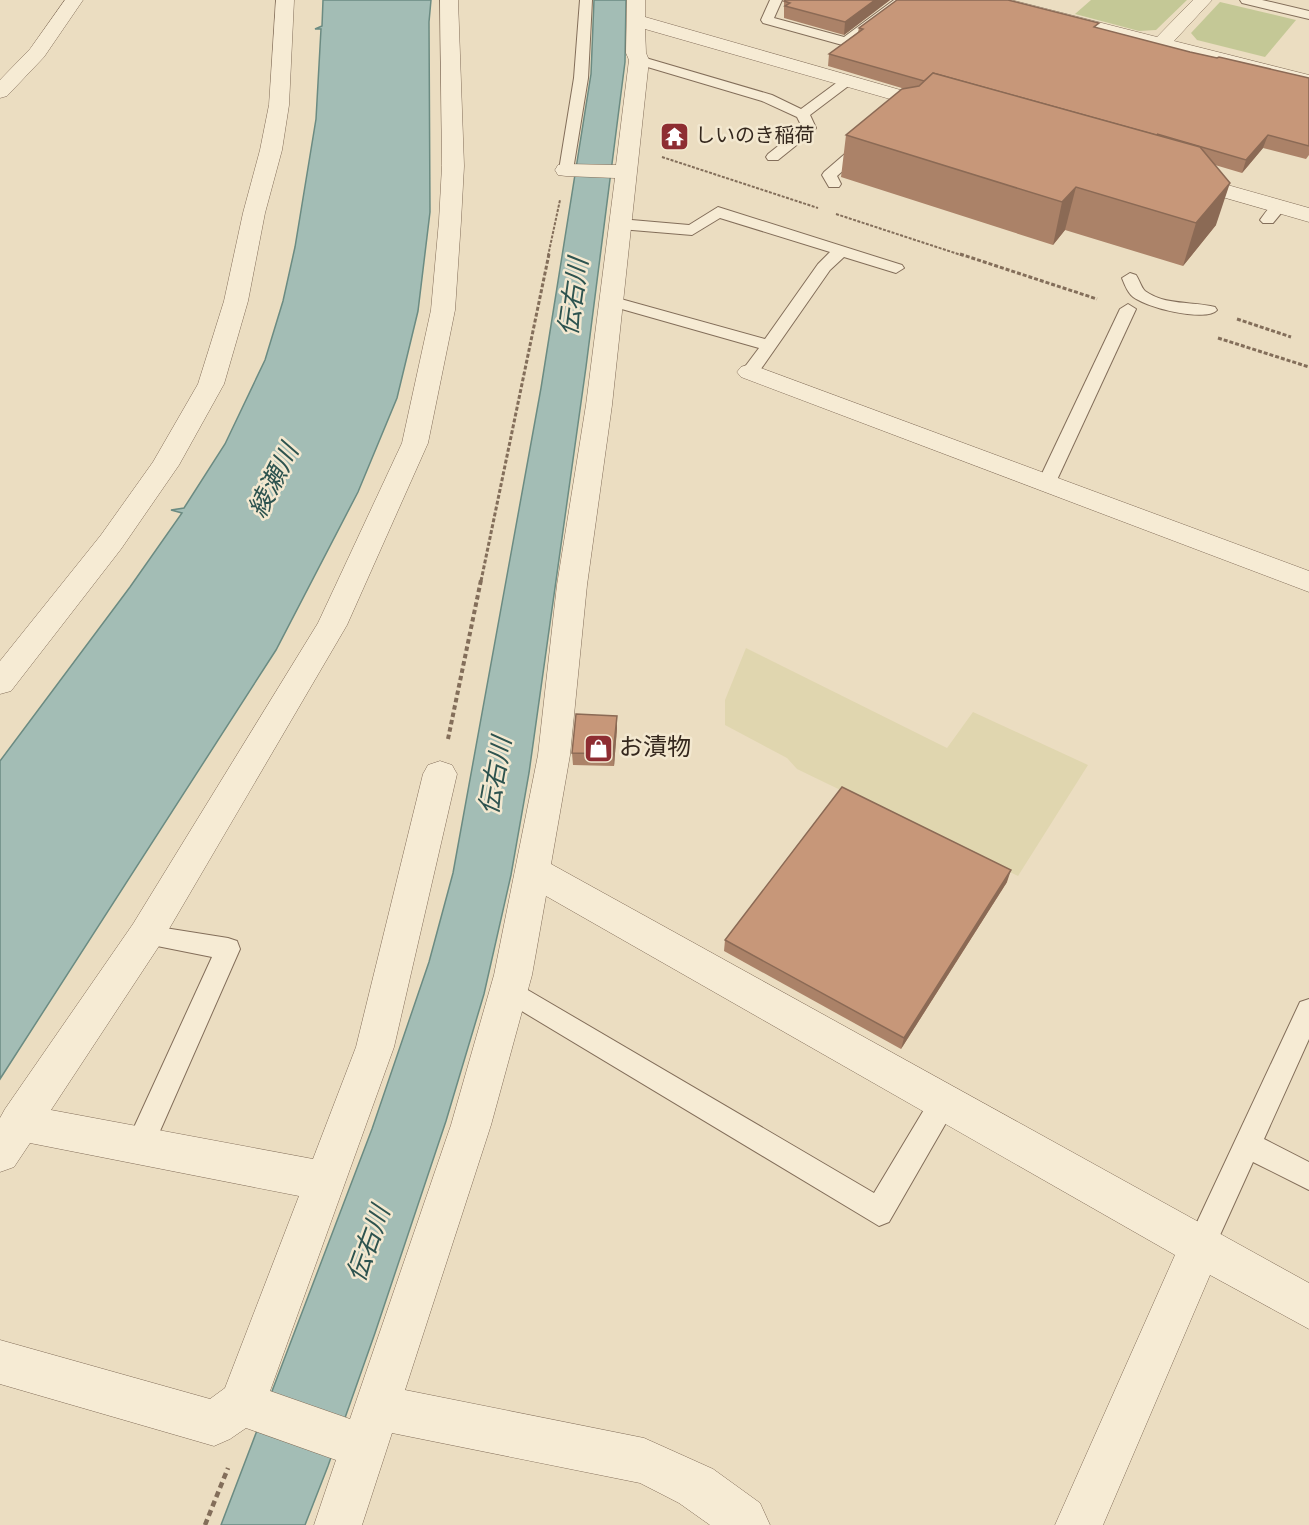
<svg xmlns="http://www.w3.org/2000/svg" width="1309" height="1525" viewBox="0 0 1309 1525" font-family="Spectral,'Noto Sans JP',serif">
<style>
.farmland{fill:#e0d6af}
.green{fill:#c4c896}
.water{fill:#a3bdb5;stroke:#6b8b82;stroke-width:1.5}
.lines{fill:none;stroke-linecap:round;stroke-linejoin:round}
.service-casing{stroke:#836e5a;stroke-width:2}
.minor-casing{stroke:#836e5a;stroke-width:1}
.tertiary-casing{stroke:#836e5a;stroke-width:1}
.path-far3{stroke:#836e5a;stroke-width:2;stroke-dasharray:3 1.5;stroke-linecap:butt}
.path-far2{stroke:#836e5a;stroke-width:3;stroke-dasharray:4 2;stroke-linecap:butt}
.path-far1{stroke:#836e5a;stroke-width:4;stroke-dasharray:4.5 3;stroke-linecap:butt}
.path{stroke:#836e5a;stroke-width:4.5;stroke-dasharray:6 4;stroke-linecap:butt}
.service{fill:#f6ebd4;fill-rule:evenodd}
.minor{fill:#f6ebd4;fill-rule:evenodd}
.tertiary{fill:#f6ebd4;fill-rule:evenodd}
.wall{fill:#ab8268}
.shaded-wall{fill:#8b6a55}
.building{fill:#c79779;stroke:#8b6a55;stroke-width:1.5}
.labels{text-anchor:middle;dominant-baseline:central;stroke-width:5;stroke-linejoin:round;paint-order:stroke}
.far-poi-label{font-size:20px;fill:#34271d;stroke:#f3e8d0;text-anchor:start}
.poi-label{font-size:24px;fill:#34271d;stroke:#f3e8d0;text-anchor:start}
.water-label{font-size:26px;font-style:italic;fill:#2d534f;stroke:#f3e8d0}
</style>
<rect width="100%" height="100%" fill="#ebddc1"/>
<!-- farmland -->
<polygon class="farmland" points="746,648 947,748 973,712 1088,765 1018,876 797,769 787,758 725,725 725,700"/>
<!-- green -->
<g class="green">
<polygon points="1091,0 1187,0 1156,30 1139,31 1075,14"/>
<polygon points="1220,2 1296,20 1265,57 1197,40 1191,33"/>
</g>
<!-- water -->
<g class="water">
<polygon points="323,0 431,0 429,22 430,212 418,311 397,398 358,492 276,650 0,1079 0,761 130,587 182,513 171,510 184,508 225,444 265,360 283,301 295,247 316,119 321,29 315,29 322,26"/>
<polygon points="594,0 626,0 625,62 586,367 529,773 511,875 484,994 446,1121 375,1333 328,1466 305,1525 221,1525 372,1129 429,962 453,873 541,388 591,74"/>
</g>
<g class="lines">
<defs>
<g id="service">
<polygon points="580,0 592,0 588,78 573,170 566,174 559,170 574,78"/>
<polygon points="770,0 782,0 774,18 844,37 894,0 908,0 846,46 763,23 761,20"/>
<polygon points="1240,0 1262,0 1309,11 1309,19 1242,3"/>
<polygon points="639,56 772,95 801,109 843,78 848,77 855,81 810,115 816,128 814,131 778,160 768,160 766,157 768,154 802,127 797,117 762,101 634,63 632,60 634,57"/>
<polygon points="866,139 873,143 871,146 837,176 841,184 839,187 829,187 822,175 824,172 861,140"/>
<path d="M1279,201L1287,206L1273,223H1263L1260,220C1265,213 1271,204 1279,201Z"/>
<polygon points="718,207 902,265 904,268 896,273 844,257 830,270 756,376 744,376 741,372 759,348 604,304 602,301 610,296 765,339 818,264 830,252 720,218 692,235 620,229 612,224 620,219 689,225"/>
<path d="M1130,273L1136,275C1139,279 1141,287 1145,291C1166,306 1192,301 1215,307L1217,310C1206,323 1142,307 1131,295C1127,291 1124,283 1122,278Z"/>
<polygon points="1128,304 1136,309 1056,482 1054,486 1040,486 1038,482 1120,309"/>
<polygon points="146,925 228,938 237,941 240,949 149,1156 139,1160 129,1156 125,1147 212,957 137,942 134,935 137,928"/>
<polygon points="509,979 874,1193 934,1093 944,1090 954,1093 958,1102 889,1222 879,1226 500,998 496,990 500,982"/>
<polygon points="1309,999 1309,1039 1264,1139 1309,1162 1309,1190 1253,1162 1211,1255 1201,1259 1191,1255 1187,1245 1191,1235 1300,1002"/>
</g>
<g id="minor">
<polygon points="276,0 294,0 289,105 282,150 265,213 248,301 224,384 179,465 121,549 11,691 0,694 0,661 101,535 153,462 198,384 224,301 243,213 260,150 269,105"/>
<polygon points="440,0 458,0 464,166 461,221 455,310 428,443 347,625 159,946 51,1110 313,1159 356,1047 423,774 428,765 440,761 452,765 457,774 394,1047 270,1391 350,1419 451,1125 494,975 538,755 557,585 586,405 615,178 566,176 558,175 555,170 558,165 566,164 616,165 629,60 626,53 627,0 645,0 645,17 946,103 949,107 946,111 939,113 645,29 646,53 649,60 612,405 587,585 570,755 551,864 1309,1283 1309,1329 1210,1275 1103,1525 1055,1525 1175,1255 546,896 532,975 491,1125 405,1390 644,1438 713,1469 760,1503 770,1525 710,1525 679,1503 640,1483 392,1433 362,1525 314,1525 336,1460 246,1428 230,1439 214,1446 0,1384 0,1340 210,1399 225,1388 299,1196 30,1143 14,1167 0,1172 0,1118 5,1109 133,924 318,623 402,443 431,310 439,221 442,166"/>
<polygon points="980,0 1011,0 1157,37 1193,0 1212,0 1174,41 1309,75 1309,87 983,4"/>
<polygon points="1185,173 1309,208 1309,222 1177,184 1174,179 1177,174"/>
<polygon points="750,364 1309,571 1309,592 741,377 737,372 741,367"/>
</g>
<polygon id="tertiary" points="65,0 83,0 44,57 7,96 0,98 0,80 30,49"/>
</defs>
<!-- service casing -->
<use href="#service" class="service-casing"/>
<!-- minor casing -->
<use href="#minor" class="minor-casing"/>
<!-- tertiary casing -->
<use href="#tertiary" class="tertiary-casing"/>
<!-- path-far3 -->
<g class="path-far3">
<polyline points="662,157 818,208"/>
<polyline points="836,214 964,256"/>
<polyline points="548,256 560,200"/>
</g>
<!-- path-far2 -->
<g class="path-far2">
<polyline points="960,254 1097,299"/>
<polyline points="1237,319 1291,337"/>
<polyline points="1218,338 1309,367"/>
<polyline points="481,581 549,254"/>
</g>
<!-- path-far1 -->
<polyline class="path-far1" points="448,739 481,580"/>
<!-- path -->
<polyline class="path" points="205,1525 228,1468"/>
<!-- service -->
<use href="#service" class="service"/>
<!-- minor -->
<use href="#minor" class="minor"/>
<!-- tertiary -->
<use href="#tertiary" class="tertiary"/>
</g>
<!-- wall -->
<g class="wall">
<polygon points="786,0 890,0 844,35 784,18 784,1"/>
<polygon points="859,28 1098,28 1190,52 1309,78 1309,155 1306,159 1263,148 1242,173 1215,165 1216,225 1183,266 1065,230 1053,245 841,177 846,135 905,89 828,66 829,54 858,32"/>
<polygon points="617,728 614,766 573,765 572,753"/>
<polygon points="1007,882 901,1049 724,951 725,940"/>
</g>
<!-- shaded-wall -->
<g class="shaded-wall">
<polygon points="875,0 890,0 844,35 845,22"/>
<polygon points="1268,135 1263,148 1242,173 1246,160"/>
<polygon points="1230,183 1216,225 1183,266 1196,223"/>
<polygon points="1076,187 1065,230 1053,245 1062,202"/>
<polygon points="617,716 617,728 614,766 613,754"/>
<polygon points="1011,870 1007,882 901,1049 904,1038"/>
</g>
<!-- building -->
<g class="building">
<polygon points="786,0 875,0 845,22 785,6 790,3 784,1"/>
<polygon points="897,0 1008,0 1099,23 1094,27 1190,52 1217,58 1219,57 1309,78 1309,146 1268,135 1246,160 1157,134 1159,136 933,73 924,81 829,54 863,29 859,28"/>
<polygon points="933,73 1200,147 1230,183 1196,223 1076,187 1062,202 846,135 902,89 919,86"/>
<polygon points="576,714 617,716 613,754 572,753"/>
<polygon points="842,787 1011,870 904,1038 725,940"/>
</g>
<!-- icons -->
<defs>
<symbol id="temple-square" viewBox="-11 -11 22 22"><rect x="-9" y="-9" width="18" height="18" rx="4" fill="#8e2d32" stroke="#f3e8d0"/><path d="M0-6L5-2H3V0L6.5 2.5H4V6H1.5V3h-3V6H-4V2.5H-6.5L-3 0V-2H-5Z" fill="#fff"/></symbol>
<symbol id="shop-square" viewBox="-11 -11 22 22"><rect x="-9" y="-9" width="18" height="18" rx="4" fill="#8e2d32" stroke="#f3e8d0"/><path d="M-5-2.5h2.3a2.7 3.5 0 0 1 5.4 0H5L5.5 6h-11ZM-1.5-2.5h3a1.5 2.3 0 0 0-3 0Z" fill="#fff"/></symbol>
</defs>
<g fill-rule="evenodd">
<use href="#temple-square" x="658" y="120" width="33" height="33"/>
<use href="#shop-square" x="582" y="732" width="33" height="33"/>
</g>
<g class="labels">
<!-- far-poi labels -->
<g class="far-poi-label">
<text x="695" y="136">しいのき稲荷</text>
</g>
<!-- poi labels -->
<g class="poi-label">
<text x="619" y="748">お漬物</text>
</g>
<!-- water labels -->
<g class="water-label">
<text transform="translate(574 297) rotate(-82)">伝右川</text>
<text transform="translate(274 481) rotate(-63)">綾瀬川</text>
<text transform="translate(496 776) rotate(-80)">伝右川</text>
<text transform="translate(369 1244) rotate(-70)">伝右川</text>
</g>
</g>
</svg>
